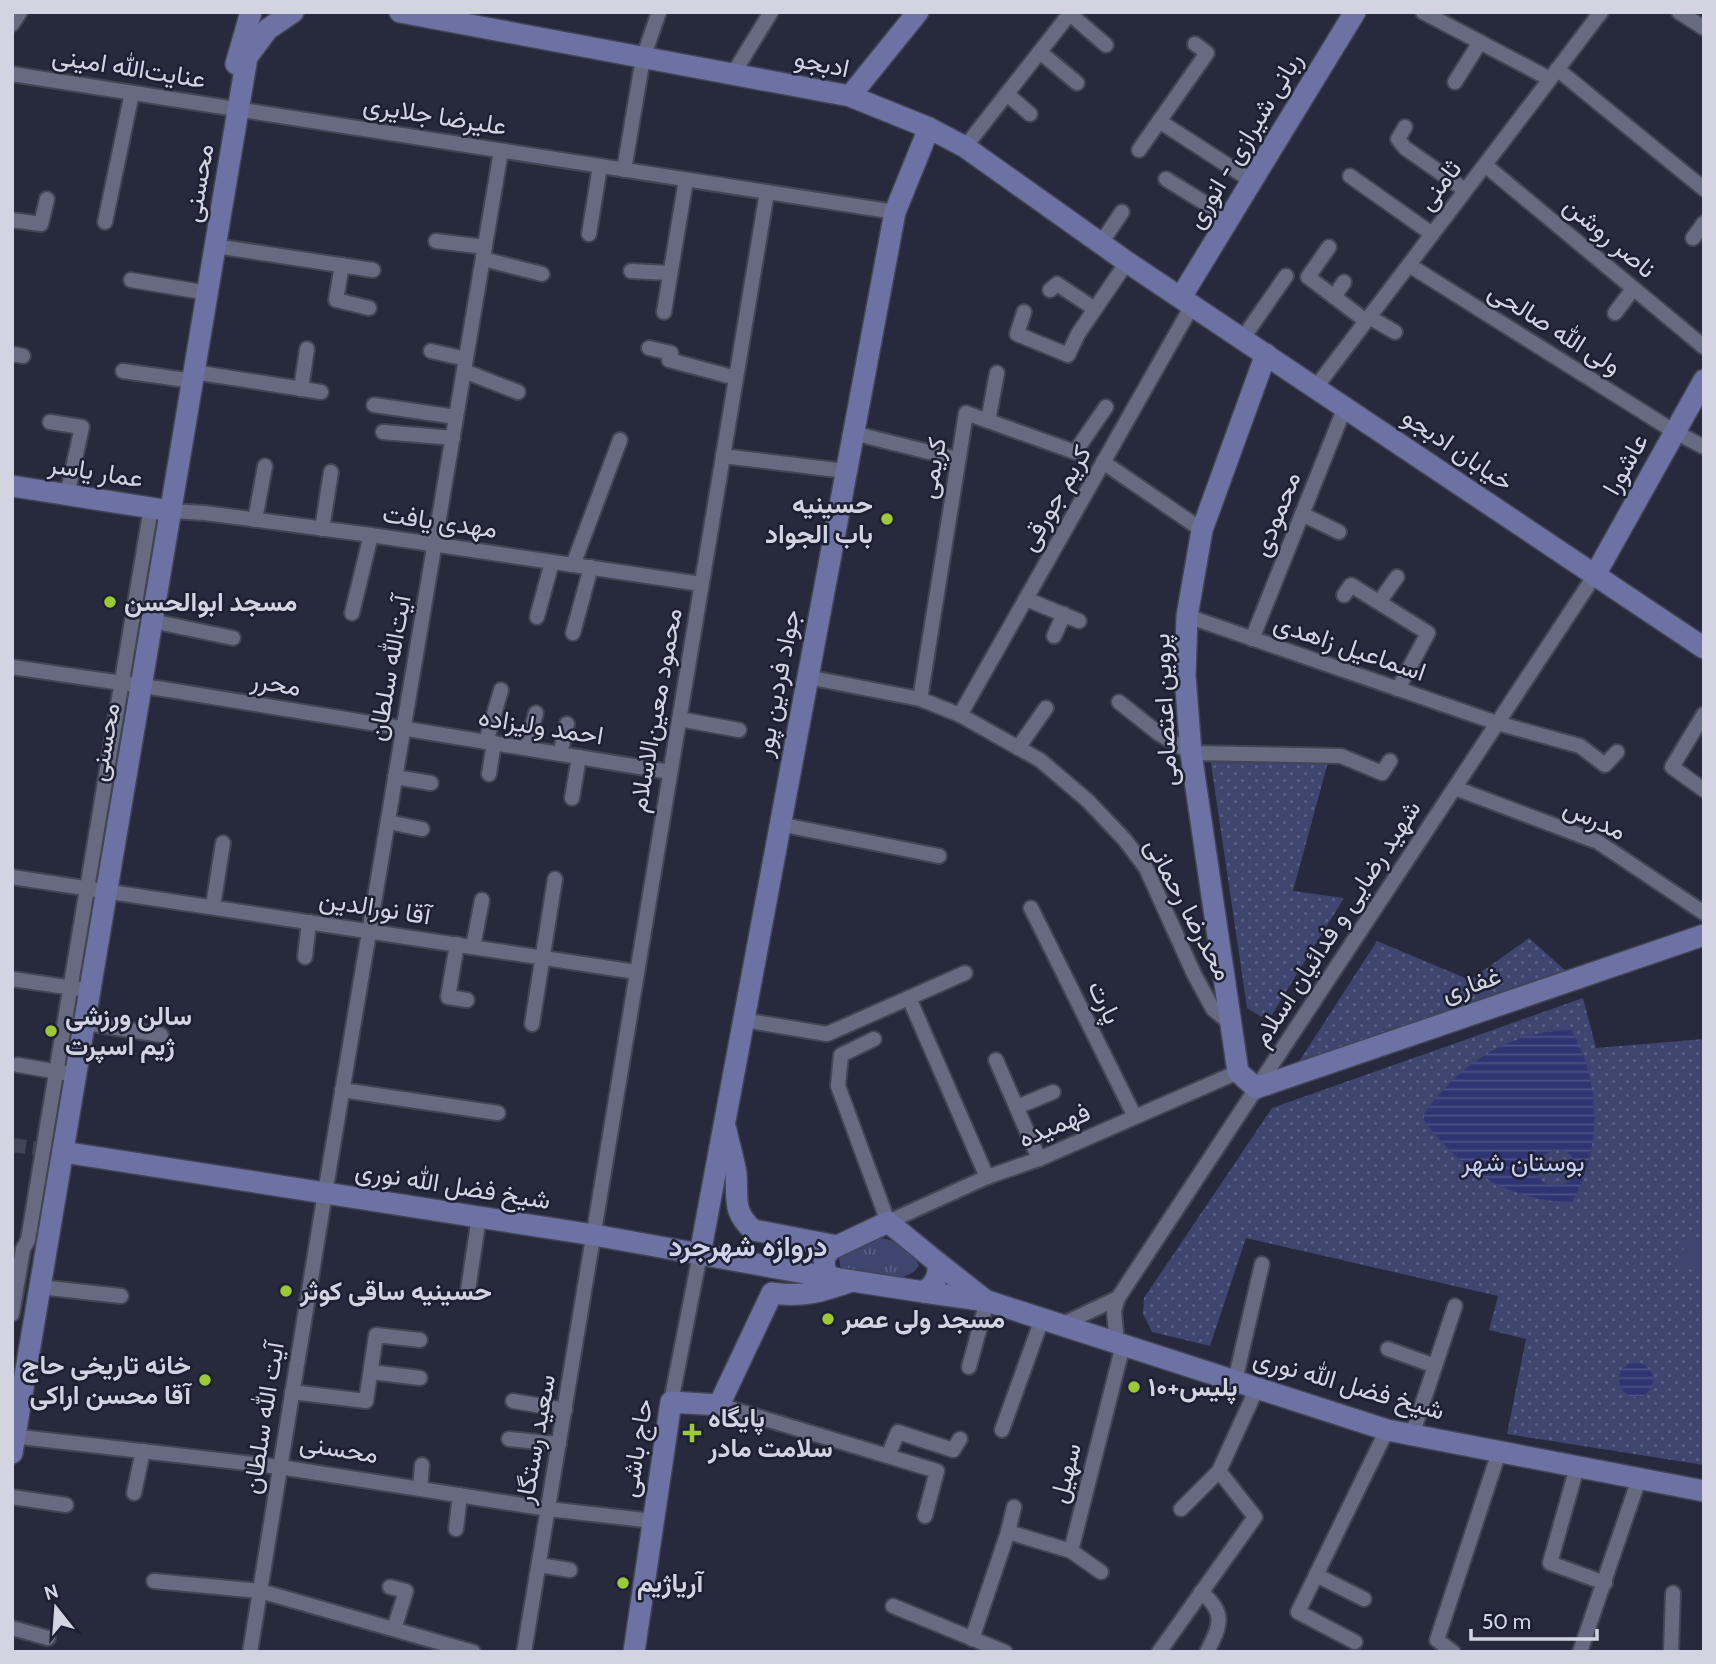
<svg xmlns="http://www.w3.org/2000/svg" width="1716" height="1664" viewBox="0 0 1716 1664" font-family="Cabin,Vazirmatn,sans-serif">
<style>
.grass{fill:url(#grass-tufts)}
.park{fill:url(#park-dots)}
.garden{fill:#3e456e}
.water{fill:url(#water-rules);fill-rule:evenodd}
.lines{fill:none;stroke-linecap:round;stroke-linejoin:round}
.street-tunnel{stroke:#404455;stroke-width:14;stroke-dasharray:14 7;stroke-linecap:butt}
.street-casing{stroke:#424554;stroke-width:18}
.secondary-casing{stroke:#424554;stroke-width:24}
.street{stroke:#676b81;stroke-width:14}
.secondary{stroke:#6c72a4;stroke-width:21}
.poi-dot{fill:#9cca32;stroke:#1d2032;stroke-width:2.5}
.labels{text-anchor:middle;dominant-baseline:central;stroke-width:5;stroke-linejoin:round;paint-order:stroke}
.street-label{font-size:26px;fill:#d2d5e1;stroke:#1d2032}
.poi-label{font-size:26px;font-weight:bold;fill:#d2d5e1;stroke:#1d2032;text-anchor:start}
.park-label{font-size:26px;fill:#c7cff5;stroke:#1d2032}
.neighbourhood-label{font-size:28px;font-weight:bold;fill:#cdd3eb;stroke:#1d2032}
</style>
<defs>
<pattern id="grass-tufts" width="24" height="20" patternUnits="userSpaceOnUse" patternTransform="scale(1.75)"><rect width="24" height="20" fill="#3e456e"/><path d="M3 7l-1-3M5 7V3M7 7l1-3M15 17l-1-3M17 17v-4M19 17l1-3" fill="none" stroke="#595f82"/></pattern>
<pattern id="park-dots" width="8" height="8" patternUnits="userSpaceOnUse" patternTransform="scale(1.75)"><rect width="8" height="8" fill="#3e456e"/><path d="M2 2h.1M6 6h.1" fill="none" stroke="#595f82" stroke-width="1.8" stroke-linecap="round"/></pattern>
<pattern id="water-rules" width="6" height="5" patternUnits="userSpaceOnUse" patternTransform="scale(1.75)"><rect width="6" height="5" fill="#2f3572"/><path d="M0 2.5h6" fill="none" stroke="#4c5186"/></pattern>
</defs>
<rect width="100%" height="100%" fill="#262a3c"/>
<!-- grass -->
<path class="grass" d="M877,1238C894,1238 913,1250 919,1266L914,1272L901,1278L849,1274L840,1266L839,1257L847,1250Z"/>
<!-- park -->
<g class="park">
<polygon points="1210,757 1328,762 1293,891 1344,898 1268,1021 1247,1008"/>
<polygon points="1529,938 1566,971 1298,1063 1377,941 1470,980"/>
<polygon points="1583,998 1596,1048 1704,1039 1704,1465 1507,1434 1526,1339 1489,1330 1498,1296 1246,1238 1210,1346 1152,1332 1143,1314 1144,1298 1272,1108"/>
</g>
<!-- garden -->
<polygon class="garden" points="1688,1235 1704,1239 1704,1255 1699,1271 1679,1265"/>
<!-- water -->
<g class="water">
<path d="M1571,1030C1602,1083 1602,1149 1572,1202C1510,1202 1459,1169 1424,1120V1114C1459,1064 1509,1031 1571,1030ZM1553,1149C1561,1149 1568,1151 1573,1158C1592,1189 1526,1200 1539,1159Z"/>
<circle cx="1636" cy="1380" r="17"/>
</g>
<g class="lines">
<!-- street-tunnel -->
<polyline class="street-tunnel" points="12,1145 55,1151"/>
<defs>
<g id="street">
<polyline points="1423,12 1550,79"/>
<polyline points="1679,12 1704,28"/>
<polyline points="1070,14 1106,45"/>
<polyline points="12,24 20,12"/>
<polyline points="1040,52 1077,83"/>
<polyline points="1557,69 1704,189"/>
<polyline points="12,74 895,212"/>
<polyline points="733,74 771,12"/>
<polyline points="1455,82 1480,42"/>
<polyline points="1007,94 1030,114"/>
<polyline points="1159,121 1252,181"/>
<polyline points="1405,127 1398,139 1405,148 1465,190"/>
<polyline points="965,147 1071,12"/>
<polyline points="1139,150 1207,53 1195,44"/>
<polyline points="1485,165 1704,347"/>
<polyline points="624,170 643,58 659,12"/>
<polyline points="1350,176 1432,234"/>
<polyline points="1166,179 1229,218"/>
<polyline points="12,220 41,224 47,199"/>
<polyline points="105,222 132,93"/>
<polyline points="589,234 600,166"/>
<polyline points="1693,238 1704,223"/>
<polyline points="436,241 485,247"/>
<polyline points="1101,243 1122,212"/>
<polyline points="215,246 373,270"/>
<polyline points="1329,247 1308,277 1366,321"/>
<polyline points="483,259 542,274"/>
<polyline points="342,265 336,300 369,308"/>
<polyline points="1409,265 1675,432 1704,447"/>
<polyline points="631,271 670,273"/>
<polyline points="131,280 208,293"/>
<polyline points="1050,290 1057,284 1095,309"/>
<polyline points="1334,297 1344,282"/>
<polyline points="664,312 686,180"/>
<polyline points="1024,312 1017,334 1068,355 1078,334 1127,262"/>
<polyline points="1615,313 1633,289"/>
<polyline points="1369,317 1395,332"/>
<polyline points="1243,338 1286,276"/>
<polyline points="649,348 671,353 669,360 736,378"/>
<polyline points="431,351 466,359"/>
<polyline points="12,354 23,356"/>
<polyline points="123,371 193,381"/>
<polyline points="464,371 518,392"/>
<polyline points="194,372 321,392"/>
<polyline points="1316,387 1601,12"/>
<polyline points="301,389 307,349"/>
<polyline points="374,405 456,417"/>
<polyline points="988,421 997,373"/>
<polyline points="50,422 82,427 67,495"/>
<polyline points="383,432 453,438"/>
<polyline points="853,433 957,459"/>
<polyline points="723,456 845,471"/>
<polyline points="1103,462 1202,530"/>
<polyline points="171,511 205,513 371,535 701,584"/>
<polyline points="1302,514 1339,532"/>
<polyline points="255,520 265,466"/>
<polyline points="322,529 331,472"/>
<polyline points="573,565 620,440"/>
<polyline points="1344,595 1351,585 1428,633 1398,689"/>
<polyline points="1026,599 1079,621"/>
<polyline points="1379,602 1397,577"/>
<polyline points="352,613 371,535"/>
<polyline points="1187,616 1497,723 1580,746 1605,765 1617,752"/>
<polyline points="537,617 552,562"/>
<polyline points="152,621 233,638"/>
<polyline points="573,633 591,567"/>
<polyline points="1054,636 1064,614"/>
<polyline points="1252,639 1345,407"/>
<polyline points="12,667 163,689 670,772"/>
<polyline points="807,677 920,699 960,715 1040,760 1088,801 1125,840 1146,868 1194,974 1213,1009 1230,1023"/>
<polyline points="920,699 966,413 1075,452 1106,407"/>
<polyline points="1119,702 1158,733 1191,753 1341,756 1382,773 1390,761"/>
<polyline points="1704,714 1672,767 1704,790"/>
<polyline points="960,715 1193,304"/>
<polyline points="679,719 739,730"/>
<polyline points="486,742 501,690"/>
<polyline points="526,748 536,713"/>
<polyline points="1018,748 1046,708"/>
<polyline points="560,754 567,724"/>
<polyline points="489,774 494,743"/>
<polyline points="395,777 431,783"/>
<polyline points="1455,788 1598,842 1704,913"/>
<polyline points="572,798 579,757"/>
<polyline points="388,822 422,829"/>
<polyline points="779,824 939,856"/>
<polyline points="12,877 636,972"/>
<polyline points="213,906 223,843"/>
<polyline points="1031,908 1135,1117"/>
<polyline points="457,944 448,997 467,1000"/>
<polyline points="473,947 482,900"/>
<polyline points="305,957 309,922"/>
<polyline points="12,979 80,989"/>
<polyline points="909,998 987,1177"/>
<polyline points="743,1020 827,1034 965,973"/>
<polyline points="85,1023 161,1035"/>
<polyline points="532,1024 555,879"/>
<polyline points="874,1039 841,1055 838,1086 888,1222 987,1177 1039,1159 1238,1072"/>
<polyline points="996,1060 1039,1159"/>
<polyline points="18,1065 65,1073"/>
<polyline points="342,1090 498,1113"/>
<polyline points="1017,1107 1053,1092"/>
<polyline points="40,1287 121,1296"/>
<polyline points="468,1290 479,1217"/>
<polyline points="12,1314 23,1249 28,1240 151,508"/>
<polyline points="1061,1325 1118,1298"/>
<polyline points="1117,1343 1114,1311 1118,1298 1595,575"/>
<polyline points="1388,1349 1435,1366"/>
<polyline points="969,1367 987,1301"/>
<polyline points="371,1372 420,1378"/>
<polyline points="1235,1381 1262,1264"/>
<polyline points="292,1392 366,1401 376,1335 420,1340"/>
<polyline points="513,1401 565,1410"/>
<polyline points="671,1402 700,1254"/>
<polyline points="719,1405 937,1471 925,1516"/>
<polyline points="1002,1430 1042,1319"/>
<polyline points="1412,1435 1455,1306"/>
<polyline points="12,1436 280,1467 548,1509 653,1521"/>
<polyline points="509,1439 559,1444"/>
<polyline points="888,1456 898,1432 953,1450 960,1439"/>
<polyline points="1577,1467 1550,1563 1605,1583"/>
<polyline points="420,1489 422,1465"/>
<polyline points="134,1493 143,1451"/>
<polyline points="12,1497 66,1505"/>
<polyline points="1181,1509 1219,1471"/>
<polyline points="456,1529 460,1495"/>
<polyline points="1008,1532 1071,1551 1123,1345"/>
<polyline points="1071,1551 1101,1572"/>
<polyline points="539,1565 570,1570"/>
<polyline points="1316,1575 1364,1599"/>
<polyline points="154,1581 260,1591 473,1652"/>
<polyline points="390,1587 406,1591 394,1629"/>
<path d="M1201,1592C1227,1613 1220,1626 1207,1652"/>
<polyline points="893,1606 1005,1652"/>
<polyline points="12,1628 48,1638"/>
<polyline points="972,1639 1008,1532 1014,1507"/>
<polyline points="1355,1642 1298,1612 1387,1430"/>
<polyline points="250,1652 325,1193 501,151"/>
<polyline points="524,1652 767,192"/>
<polyline points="1159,1652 1255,1517 1219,1471 1257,1388"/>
<polyline points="1453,1652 1437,1640 1499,1452"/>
<polyline points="1580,1652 1639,1479"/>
<polyline points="1671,1652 1673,1593"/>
</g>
<g id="secondary">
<polyline points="400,12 850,96 929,128 965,147 1127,262 1704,648"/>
<polyline points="236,64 251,12"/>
<polyline points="850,96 918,12"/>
<polyline points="1181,297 1355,12"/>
<polyline points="1266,354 1202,530 1187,616 1185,676 1191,753 1238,1072 1256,1088 1704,935"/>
<polyline points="12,486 171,511"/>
<polyline points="1595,575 1704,380"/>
<path d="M726,1130C729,1145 734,1160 736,1174C738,1199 732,1211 753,1230L837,1246"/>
<polyline points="63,1152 594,1235 833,1278"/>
<path d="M888,1222L938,1263C939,1276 935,1285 924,1292L833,1278L825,1272L824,1257L831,1249Z"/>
<polyline points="700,1254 895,212 929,128"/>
<polyline points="938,1263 985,1300"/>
<polyline points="924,1292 987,1301 1387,1430 1704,1491"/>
<polyline points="12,1453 247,57 268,29 293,12"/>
<path d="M634,1652L671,1402L719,1405L772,1293C804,1298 822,1291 852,1281"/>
</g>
</defs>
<!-- street casing -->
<use href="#street" class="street-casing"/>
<!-- secondary casing -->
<use href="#secondary" class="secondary-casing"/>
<!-- street -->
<use href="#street" class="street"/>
<!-- secondary -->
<use href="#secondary" class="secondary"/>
</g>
<!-- markers -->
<g class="poi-dot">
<circle cx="887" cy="519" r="7"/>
<circle cx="110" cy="602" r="7"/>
<circle cx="51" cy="1031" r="7"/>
<circle cx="286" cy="1291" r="7"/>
<circle cx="828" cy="1319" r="7"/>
<circle cx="205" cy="1380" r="7"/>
<circle cx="1134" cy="1387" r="7"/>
<path d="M688.5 1422.5h7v7h7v7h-7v7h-7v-7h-7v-7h7z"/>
<circle cx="623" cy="1583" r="7"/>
</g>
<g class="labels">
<!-- street labels -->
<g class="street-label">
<text transform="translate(822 63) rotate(12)">ادبجو</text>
<text transform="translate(129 67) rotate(9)">عنایت‌الله امینی</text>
<text transform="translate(435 115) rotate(9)">علیرضا جلایری</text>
<text transform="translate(1244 140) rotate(-59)">ربانی شیرازی - انوری</text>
<text transform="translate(198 183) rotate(-80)">محسنی</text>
<text transform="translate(1439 185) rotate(-53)">ثامنی</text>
<text transform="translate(1610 237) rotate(40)">ناصر روشن</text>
<text transform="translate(1555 328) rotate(32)">ولی الله صالحی</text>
<text transform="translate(1458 449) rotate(34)">خیابان ادبجو</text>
<text transform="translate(1625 464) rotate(-61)">عاشورا</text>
<text transform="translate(932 468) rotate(-80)">کریمی</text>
<text transform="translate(96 471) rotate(9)">عمار یاسر</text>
<text transform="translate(1055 498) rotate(-60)">کریم جورقی</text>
<text transform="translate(1276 514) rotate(-68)">محمودی</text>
<text transform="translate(440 521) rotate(8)">مهدی یافت</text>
<text transform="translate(1350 647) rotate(19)">اسماعیل زاهدی</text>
<text transform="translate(389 668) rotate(-80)">آیت‌الله سلطان</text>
<text transform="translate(276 683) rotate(9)">محرر</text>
<text transform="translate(777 683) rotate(-79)">جواد فردین پور</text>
<text transform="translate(655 710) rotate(-80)">محمود معین‌الاسلام</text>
<text transform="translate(1164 710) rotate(-93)">پروین اعتصامی</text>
<text transform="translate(541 726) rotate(9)">احمد ولیزاده</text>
<text transform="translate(104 742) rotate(-80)">محسنی</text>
<text transform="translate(1595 819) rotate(25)">مدرس</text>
<text transform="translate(375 907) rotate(9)">آقا نورالدین</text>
<text transform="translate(1189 909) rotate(62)">محدرضا رحمانی</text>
<text transform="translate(1336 923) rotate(-57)">شهید رضایی و فدائیان اسلام</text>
<text transform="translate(1471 984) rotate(-19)">غفاری</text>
<text transform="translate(1105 1002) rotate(64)">پارت</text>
<text transform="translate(1054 1125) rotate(-23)">فهمیده</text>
<text transform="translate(453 1185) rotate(9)">شیخ فضل الله نوری</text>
<text transform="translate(1349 1384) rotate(16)">شیخ فضل الله نوری</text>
<text transform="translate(263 1418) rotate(-81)">آیت الله سلطان</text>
<text transform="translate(535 1439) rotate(-80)">سعید رستگار</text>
<text transform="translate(339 1448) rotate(9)">محسنی</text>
<text transform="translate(636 1448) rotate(-81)">حاج باشی</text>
<text transform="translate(1065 1473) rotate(-76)">سهیل</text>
</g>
<!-- poi labels -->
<g class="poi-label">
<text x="873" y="504" text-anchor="end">حسینیه<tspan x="873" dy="30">باب الجواد</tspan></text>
<text x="124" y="602">مسجد ابوالحسن</text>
<text x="65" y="1016">سالن ورزشی<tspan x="65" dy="30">ژیم اسپرت</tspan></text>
<text x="300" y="1291">حسینیه ساقی کوثر</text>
<text x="842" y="1319">مسجد ولی عصر</text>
<text x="191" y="1365" text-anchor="end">خانه تاریخی حاج<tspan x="191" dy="30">آقا محسن اراکی</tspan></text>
<text x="1148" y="1387">پلیس+۱۰</text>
<text x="708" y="1418">پایگاه<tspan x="708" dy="30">سلامت مادر</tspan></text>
<text x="637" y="1583">آریاژیم</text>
</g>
<!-- park labels -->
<g class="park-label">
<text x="1523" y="1162">بوستان شهر</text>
</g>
<!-- neighbourhood labels -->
<g class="neighbourhood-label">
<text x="748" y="1246">دروازه شهرجرد</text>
</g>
</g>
<!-- border -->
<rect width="1716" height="1664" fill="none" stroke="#d2d5e1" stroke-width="28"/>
<!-- north arrow -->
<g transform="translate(56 1608) rotate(343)" stroke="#1d2032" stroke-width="5" paint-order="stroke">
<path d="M0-5L12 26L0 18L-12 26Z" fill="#d2d5e1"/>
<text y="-10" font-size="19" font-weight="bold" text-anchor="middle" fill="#d2d5e1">N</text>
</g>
<!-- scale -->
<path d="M1471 1629v10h126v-10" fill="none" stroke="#d2d5e1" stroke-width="3.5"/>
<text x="1482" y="1629" font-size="21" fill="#d2d5e1" stroke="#1d2032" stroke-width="5" paint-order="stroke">50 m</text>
</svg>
